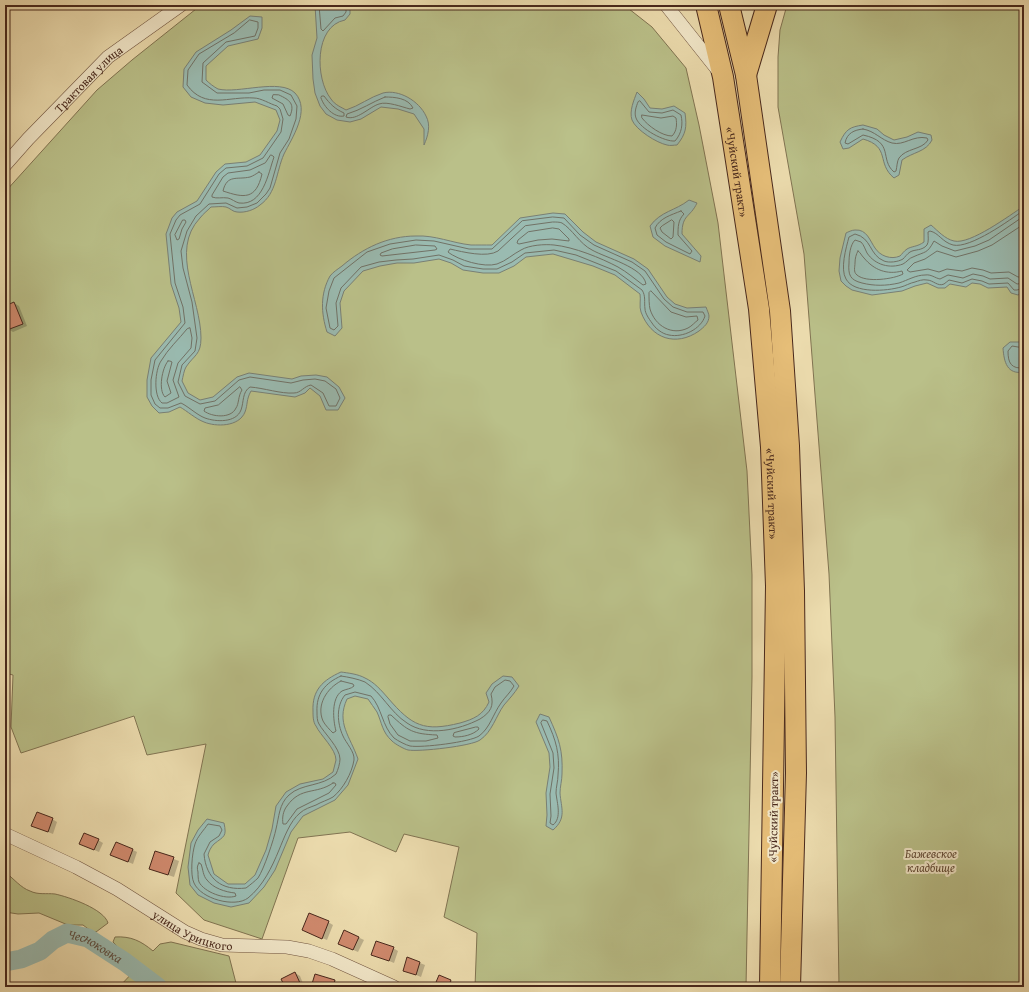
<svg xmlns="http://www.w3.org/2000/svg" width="1029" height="992" viewBox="0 0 1029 992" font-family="'Gentium Book Plus',serif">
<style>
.green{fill:#bac089;stroke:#817452}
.water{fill:#9abbb1;stroke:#798075}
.shadow{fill:#0003}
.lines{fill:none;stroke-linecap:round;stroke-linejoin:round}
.shore{stroke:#717266;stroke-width:1}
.river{stroke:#9abbb1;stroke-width:19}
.building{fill:#d08a6e;stroke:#48281c}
.minor-casing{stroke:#715541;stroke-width:14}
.highway-casing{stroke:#48281c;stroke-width:22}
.minor{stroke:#f3e9cb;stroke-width:13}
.highway{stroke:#e6be78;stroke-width:20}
.labels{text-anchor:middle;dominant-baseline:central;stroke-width:4;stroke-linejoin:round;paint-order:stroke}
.street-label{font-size:12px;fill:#48281c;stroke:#f3e9cb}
.park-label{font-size:12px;font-style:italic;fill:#5f4632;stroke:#f3e9cb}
.water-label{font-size:13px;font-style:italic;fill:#5c4d41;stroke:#f3e9cb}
</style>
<rect width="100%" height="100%" fill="#edddaf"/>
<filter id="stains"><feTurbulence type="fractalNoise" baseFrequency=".005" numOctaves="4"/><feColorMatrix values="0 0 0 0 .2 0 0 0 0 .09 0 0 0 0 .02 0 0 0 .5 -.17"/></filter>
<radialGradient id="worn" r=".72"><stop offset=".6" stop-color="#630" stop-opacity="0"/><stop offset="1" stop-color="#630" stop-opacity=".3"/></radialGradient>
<!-- green -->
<g class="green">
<polygon points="201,5 624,5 652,27 686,68 699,125 718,223 747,471 752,575 752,677 746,987 475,987 477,933 444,917 459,847 404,834 396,852 350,832 298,838 262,939 204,920 176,893 206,744 147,755 134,716 21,753 11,727 13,675 5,673 5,192 97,90 132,60"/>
<polygon points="787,5 1024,5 1024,987 839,987 835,717 829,574 804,254 778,107 778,57 780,30"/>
<path d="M5,872C13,878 21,888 30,891C38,895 46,893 55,894C69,897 104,909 108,923L96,932L91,931L83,925H68L39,913L18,914L5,912Z"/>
<path d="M115,937C131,936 141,941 153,951L160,944L171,942L229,956L237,987H119L135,970L125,962L121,955L120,949L113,942Z"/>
</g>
<!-- water -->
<g class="water">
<path d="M315,5H350V14L345,20C314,26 315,79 331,99C335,105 341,107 346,110C359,106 370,97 383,93C399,89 419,101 426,116C431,125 428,136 424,145V129L414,114L398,109L381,107L361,119L350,122L337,120L326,114L320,106L315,93L313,79L312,55L317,38Z"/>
<path d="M250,16L262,17V28L258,39L228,46L206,66V80C209,83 214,87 218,89C238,94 280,78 295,93C311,110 292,138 284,154C276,172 277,193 260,205C254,210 245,213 237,212C233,212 230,208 226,207C222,206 216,207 211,207C207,211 203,214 200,218C169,251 201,299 201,338C201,355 194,355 186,367C184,370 183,377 182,381L188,393L200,400L213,397L237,377L249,373L292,379L301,376L316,375L327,377L339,387L345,398L338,410H326L320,396L310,388L305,393L295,397L251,391C246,400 248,404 245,412C239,427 216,427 204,422C196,419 187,411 180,407L169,412L159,413L152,406L147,397V380L151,358L181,322L179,308L171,284L166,234L172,218L177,212L197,201L216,172L225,164L246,162L260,155L277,131L280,120L276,110L255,102L223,105L205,103L191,97L183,87L184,69L196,52L231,30Z"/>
<path d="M637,92L644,99L650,108L662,109L674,106L685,113C687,127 686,134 677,145C674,145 670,146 667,145C657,143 636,130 632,120C629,111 634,100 637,92Z"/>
<path d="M863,125L877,129L884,135L894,140L907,137L918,132L931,135L932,140C926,152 913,152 902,160L899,175L894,178C876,163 891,147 863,139L849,148L843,149L840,142C846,129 850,127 863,125Z"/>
<path d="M689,200L697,203C690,218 682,214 682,234L701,256L700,262L665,246L653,237L650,226C661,211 675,211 689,200Z"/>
<path d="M1024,206V292L1018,295L1011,293L1007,287L988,288L980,284L972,283L966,287L950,284L945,288H938L927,283L915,286L902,291L872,295L852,290L846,286L841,281L839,271L840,258L846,233C848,232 852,230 855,230C867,229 870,241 875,248C880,256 891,260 900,256C902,254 904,251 907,249C912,246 917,247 924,242V229L931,225C938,231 945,239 954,241C970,245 1010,215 1024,206Z"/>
<path d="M553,213L565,214L583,232L596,242L634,259L648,269L667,297L675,304L687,308L706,307C707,310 709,314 709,316C709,323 704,327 699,331C676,347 651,339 641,312C639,307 641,299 640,294L615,275L593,266L553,254L526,257L514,266L499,273H483L463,270L451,263L439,259L414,263H397L380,266L363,271L344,291L340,303L342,328L335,336L327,332C321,313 320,294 330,276C333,272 338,269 342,266C363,248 388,236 416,236C435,235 452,243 471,245C477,245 485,245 492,245L520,218Z"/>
<path d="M1010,342H1020L1024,345V372C1007,375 1004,362 1003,348Z"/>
<path d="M341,672C348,673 358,674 365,678C374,682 381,690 388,698C412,726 424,732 460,723C474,719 483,715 489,702L486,693L492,684L503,676L512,677L519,686C514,694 510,698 504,705C496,716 492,732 480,740C472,746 419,752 408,750C404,749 395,744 392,741C382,732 382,723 377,712C374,708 371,703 368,699L355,696L347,699C336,723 350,736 358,759L348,785L335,800L303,816L291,832L275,870L264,887L249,903L231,907L214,903L198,895L190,885L188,867L191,843L198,830L207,819L224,823C227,837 224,836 214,844C211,847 209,851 208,855L214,874L228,884H245L255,875L266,850L272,829L276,806L286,792L300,784L323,779L333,772C334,768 335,764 336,760C336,749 320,735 316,726C313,722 313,716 313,711C312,690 323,680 341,672Z"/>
<path d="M540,714L549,717C559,739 563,750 562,774C562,780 560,787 560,793C561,808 567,818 553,830L546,826L547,815L546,793L550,767L549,753L536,722Z"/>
</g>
<!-- shadow -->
<g class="shadow">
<polygon points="14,303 19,306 27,326 13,332 8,329 5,322 5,307"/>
<polygon points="52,819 57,822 53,834 38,828"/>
<polygon points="98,840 103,843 99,852 85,846"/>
<polygon points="133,850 137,852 133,864 116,857"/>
<polygon points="155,852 179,861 174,877 150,869"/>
<polygon points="328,922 333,925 327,940 303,930"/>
<polygon points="345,931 364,940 358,952 344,946"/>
<polygon points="393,948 398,951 394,963 372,954"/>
<polygon points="420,963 425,965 421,977 404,970"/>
<polygon points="295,973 300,976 304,986 301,987 286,987"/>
<polygon points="334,981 339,983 338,987 314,987"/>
<polygon points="451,981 455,984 454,987 439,987"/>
</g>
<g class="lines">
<!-- shore -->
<g class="shore">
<polyline points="319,5 321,29 323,31 335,18 343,16 346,12 346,5"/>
<path d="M250,20L258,22V28L255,36L226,42L203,63L202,82L217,93H249L264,90H280L291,95L297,106L296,119L289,139L280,153L270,188L266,194L257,203L247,207L237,208L226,203L209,204L196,216L187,231L181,251L183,268L192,302L197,338L195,351L182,365L178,382L185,396L200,404L215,401L239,380L250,377L291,383L303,380L315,379L325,381L336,389L340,398L336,406H329L323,393L311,385C304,386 301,393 294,393C281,394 264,388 250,387C242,392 244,402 241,410C236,423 216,422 205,418C197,415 189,407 181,403L168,408H160L155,404L151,395V380L155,360L185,323L183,307L175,283L170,234L176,220L180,215L200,204L219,174L226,168L247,166L263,158L281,132L283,119L280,109L277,106C270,104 261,98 254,98C229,96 205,110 187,85L188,70L199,54L234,33Z"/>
<path d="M279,95C290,100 295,104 290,116L288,115L283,104L272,98L273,95Z"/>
<path d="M322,96H324C330,104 335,109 344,113V116C334,118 324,107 321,98Z"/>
<path d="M385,97C395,97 408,98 413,108L410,109C402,107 387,101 379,104C369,107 357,121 346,117L347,114C361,110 372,102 385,97Z"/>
<path d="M640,101L649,112L662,113L673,110L681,115C683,124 682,133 675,141C665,142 640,129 636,118C634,113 636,107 638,102Z"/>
<path d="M642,115L661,118L673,116L676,118C677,124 677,131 672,136C662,136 648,126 642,118Z"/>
<path d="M863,129C875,131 881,140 892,143C904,146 913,135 927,138L928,140C922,150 906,148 899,158C897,161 897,167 896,171L894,172C879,159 895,142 863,135L848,144L845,143C847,133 854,130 863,129Z"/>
<path d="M271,155L273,156L274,157C268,174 263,206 239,203C235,202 232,199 228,198C222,197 217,199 212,197V195L223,177L228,173L250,170L265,163Z"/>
<path d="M259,172L262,174C256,200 244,198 223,191C227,174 237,180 250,177C253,176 256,174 259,172Z"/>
<path d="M1024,210C1010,220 970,249 953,245C942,242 939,233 930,231L928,232C928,236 929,242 927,245C922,251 915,249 910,252C907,254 905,257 903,259C898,262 889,263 884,261C869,255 872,238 855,234L849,237C846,248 840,269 846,279C854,294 887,291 901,287C905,286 910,283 915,282C918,281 923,279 927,280C933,280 938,287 944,284C946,283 947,281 949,280L962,283L972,279L982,281L989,284L1008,283L1014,290H1017L1024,288"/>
<path d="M681,211L684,214C678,220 678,227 678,235L692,251L690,254L666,242L657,235L655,228C660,218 671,215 681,211Z"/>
<path d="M1024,216L989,240L975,246L955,251L942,246L934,241C927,254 926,251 913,257C909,258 907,262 903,264C890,269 875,265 867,253C865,249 864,245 861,242L855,240C850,245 849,256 849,263C848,275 850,280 862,283C874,286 886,286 899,283C908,280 916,275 925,275C931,274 935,278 940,279L948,275L963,278L973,274L983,276L990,279L1008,278L1017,284L1024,283"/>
<path d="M553,217L564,218L580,235L594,245L632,262L645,271L664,299L673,307L687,312H703L705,316C701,329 683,338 669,335C662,334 655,328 652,323C649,319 645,313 645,309C644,302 646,296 642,290L616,271L576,255L554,250L525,253L512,262L497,269H483L464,266L453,260L439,255L413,259L396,260L379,262L361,267L341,288L336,303L338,326L334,330L330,328L326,308L329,291L334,278L367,252L390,244L416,240L434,241L469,249H492L522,221Z"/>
<polygon points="183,220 185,220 186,222 182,229 179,239 177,240 175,235"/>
<polygon points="672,220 674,222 673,237 671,239 662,232 660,228 662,226"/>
<path d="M553,222C556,222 560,222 562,223C572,229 580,244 592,250C606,258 643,267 646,284L643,285C635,279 627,272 618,267C601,258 574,247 554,245C545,244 529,245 521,250C513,254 506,261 497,264C484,268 458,260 448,252L450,249C463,252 487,258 498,251L525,226Z"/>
<polyline points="1024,224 992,245 978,251 956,257 937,251 925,259 914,263 907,270 910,272 928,269 939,272 947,269 962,271 972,268 983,270 991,273 1009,272 1018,277 1024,277"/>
<polygon points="553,228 559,229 569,239 569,241 552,239 538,240 519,244 517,243 518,240 528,232"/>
<polygon points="416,245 435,246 437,249 435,250 382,256 380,255 381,253 392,249"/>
<path d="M858,251C861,253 861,255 864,258C874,270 887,275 902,271L903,274C894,279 866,283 857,275C853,272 855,267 855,263C855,259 856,254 858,251Z"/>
<path d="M651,291L671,312L686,317L697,316L698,320C695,322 692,326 688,328C672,336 655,326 650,309C649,305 649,298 649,293Z"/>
<path d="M190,328L192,338L191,348L178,363L173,380L179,397L167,403H162C153,396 155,370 161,361C168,349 179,339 187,329Z"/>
<path d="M1024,348L1012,346L1008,351C1008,363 1011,369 1024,368"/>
<path d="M168,361H170L172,362L167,381L171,393L165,397C158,390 162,368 168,361Z"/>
<path d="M240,387L242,390C238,396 239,404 236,408C231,419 212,417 204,411L205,408L218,405Z"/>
<path d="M341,676C348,677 358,679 365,682C382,693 390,712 407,723C427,737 459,730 480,719C491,712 494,706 491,694L495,687L505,680L510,681L514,686C510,693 505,697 501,703C493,714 490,728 479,736C470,742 422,748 410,746C406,745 398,741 394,738C382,726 382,708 371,696L355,692L345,695C336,706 337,723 343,736C346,743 355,752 354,760C352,773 343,789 333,797C328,800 321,802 316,805C311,807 304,809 300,813C290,821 284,838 279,850C272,867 263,886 248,898C235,908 201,899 194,883C190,875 192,853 195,844C197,837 204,830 208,824L220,826L222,830L219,836L210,842L204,854C206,879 222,891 246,888C250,885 255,881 258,878C264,869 274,839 276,829C279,817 279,804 289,795C302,783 322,787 336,774C338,770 340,763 340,759C340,748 324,733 319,724C317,721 317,716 317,712C316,694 325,683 341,676Z"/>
<path d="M341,681L353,684L354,686C351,689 346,689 342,691C331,698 333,720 336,731L333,733C330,730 325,725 323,721C316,705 327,688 341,681Z"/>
<path d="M389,715H391C408,731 413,734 437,735L438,738L426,741H410L398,735L390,724L388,717Z"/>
<path d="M543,720L547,721C556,740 560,754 558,775C558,781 556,787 556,793C557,803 562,818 553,825L550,823L551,816L550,794L554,768L553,753L541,723Z"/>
<path d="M476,727H478L479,729C473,735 463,737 455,737L453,736L454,733Z"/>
<path d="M333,783H335L336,785L329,793L297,809L286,824H283C282,818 283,811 287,806C301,786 316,795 333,783Z"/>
<path d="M199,863L201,864C203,869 203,876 207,880C213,888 225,892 235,893L236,896C225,900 204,892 199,882C198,879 198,875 198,872C197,868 197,866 199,863Z"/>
</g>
<!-- river -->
<path class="river" id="s1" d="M5,962L21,959L40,951L53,940L67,933L88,938L125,962L158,987"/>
</g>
<!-- building -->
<g class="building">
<polygon points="14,302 23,324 7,330 5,325 5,306"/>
<polygon points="37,812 53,818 48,832 31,826"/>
<polygon points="84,833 99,839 94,850 79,844"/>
<polygon points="116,842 133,849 128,862 110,855"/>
<polygon points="155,851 174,857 168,875 149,869"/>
<polygon points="309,913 329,921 322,939 302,930"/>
<polygon points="344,930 359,937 353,950 338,944"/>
<polygon points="376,941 394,947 389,961 371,955"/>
<polygon points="407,957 420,962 416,975 403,971"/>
<polygon points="295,972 300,983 291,987 285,987 281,979"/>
<polygon points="315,974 335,980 333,987 311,987"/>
<polygon points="439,975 451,980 448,987 434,987"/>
</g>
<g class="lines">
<defs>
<g id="minor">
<polyline points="666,5 720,73"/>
<path id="s2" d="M5,165L28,139L108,57L181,5"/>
<path id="s3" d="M5,834L76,867L117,889L185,932L201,939L222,945L287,947L309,951L332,959L394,987"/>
</g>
<g id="highway">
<path id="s4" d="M706,5L723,77L759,309L771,447L776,586L770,987"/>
<polyline points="729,5 746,75 780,311 789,446 794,591 796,773 790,987"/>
<polyline points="746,75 767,5"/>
</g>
</defs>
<!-- minor casing -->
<use href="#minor" class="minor-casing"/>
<!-- highway casing -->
<use href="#highway" class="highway-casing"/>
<!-- minor -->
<use href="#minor" class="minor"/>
<!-- highway -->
<use href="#highway" class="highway"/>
</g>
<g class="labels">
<!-- street labels -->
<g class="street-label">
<text stroke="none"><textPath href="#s2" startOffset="120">Трактовая улица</textPath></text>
<text stroke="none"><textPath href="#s4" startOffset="170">«Чуйский тракт»</textPath></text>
<text stroke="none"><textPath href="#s4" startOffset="494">«Чуйский тракт»</textPath></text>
<text transform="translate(773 817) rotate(-89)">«Чуйский тракт»</text>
<text stroke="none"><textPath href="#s3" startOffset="212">улица Урицкого</textPath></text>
</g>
<!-- park labels -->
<g class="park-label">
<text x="931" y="853">Бажевское<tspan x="931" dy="14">кладбище</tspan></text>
</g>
<!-- water labels -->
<g class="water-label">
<text stroke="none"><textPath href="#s1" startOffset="101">Чесноковка</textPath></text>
</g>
</g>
<!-- margin -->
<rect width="1029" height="992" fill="none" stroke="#edddaf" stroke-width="20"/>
<rect x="6" y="6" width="1017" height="980" fill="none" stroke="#48281c" stroke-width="2"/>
<rect x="10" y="10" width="1009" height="972" fill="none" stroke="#48281c"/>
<rect width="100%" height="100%" filter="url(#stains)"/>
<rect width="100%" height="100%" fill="url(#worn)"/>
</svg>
